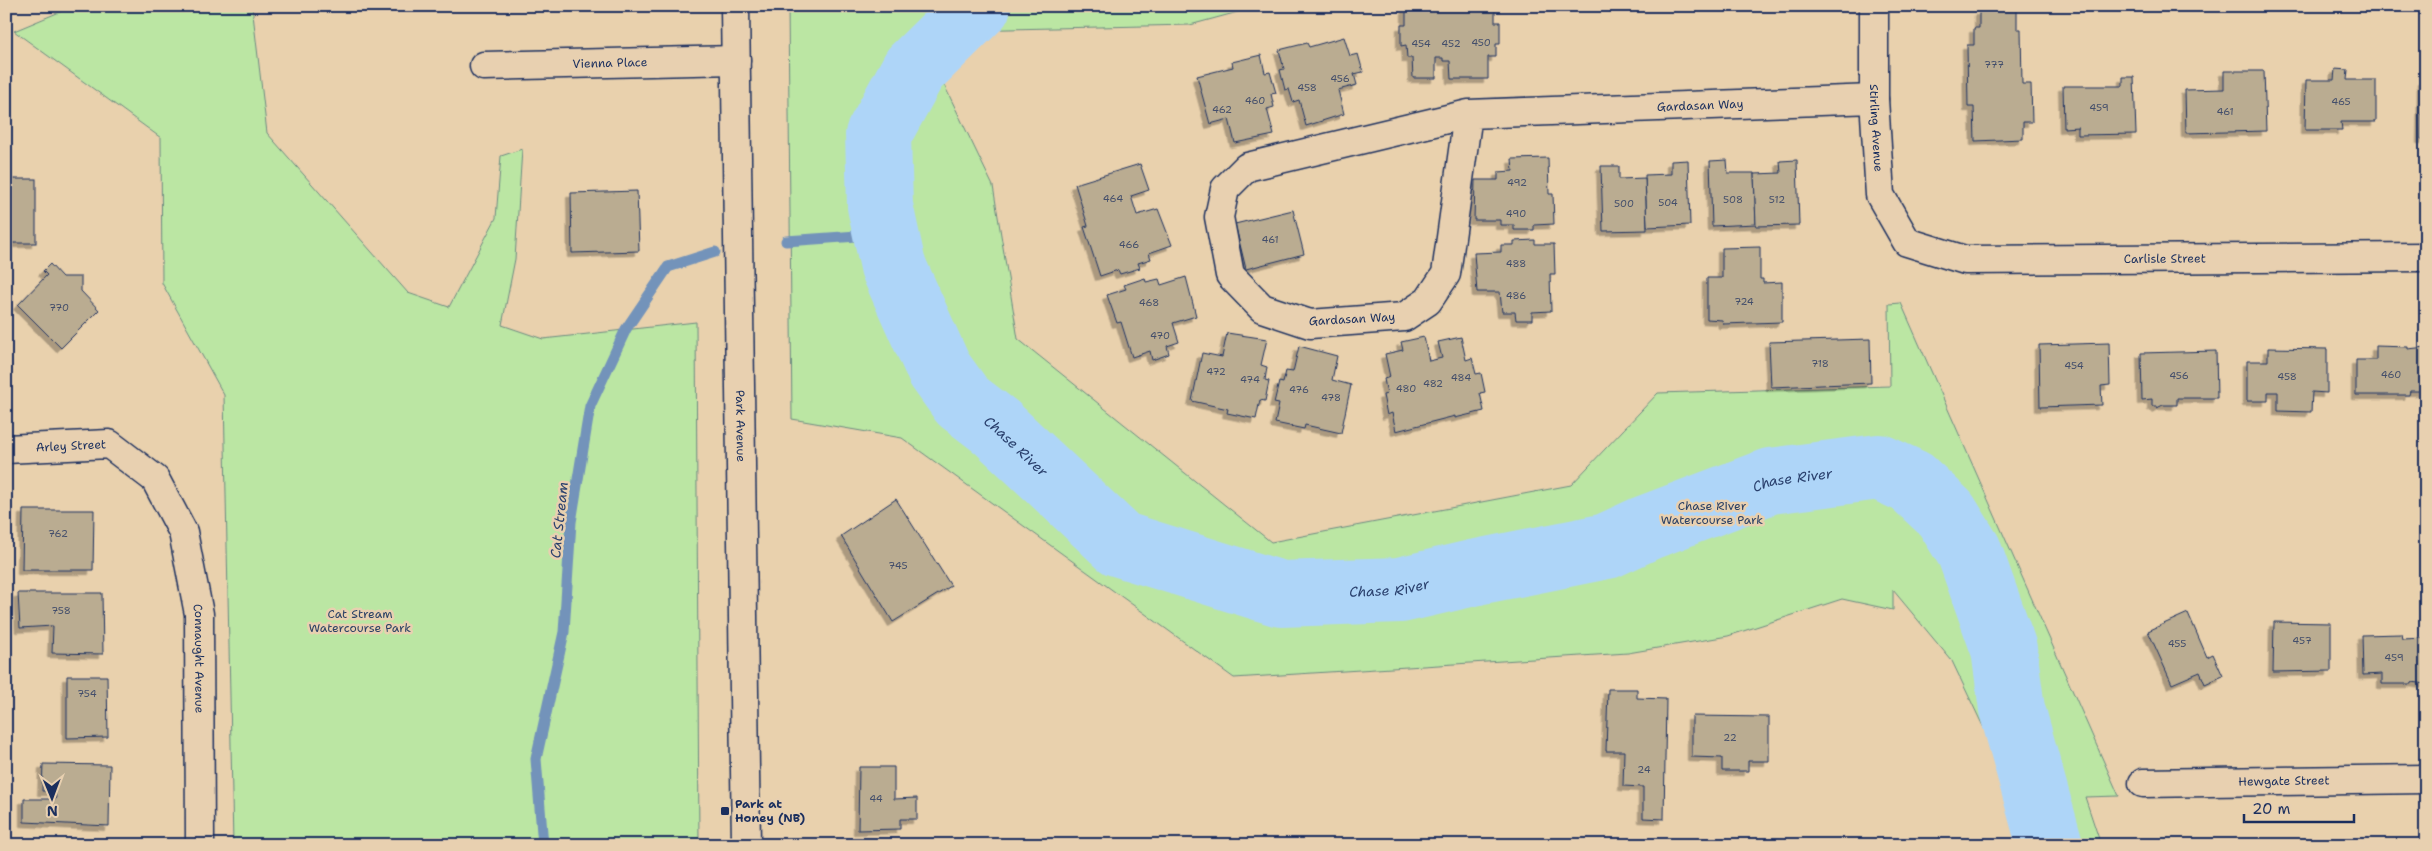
<svg xmlns="http://www.w3.org/2000/svg" width="2432" height="851" viewBox="0 0 2432 851" font-family="'Shantell Sans',sans-serif">
<style>
.green{fill:#bbe6a3;stroke:#6b8a80}
.lines{fill:none;stroke-linecap:round;stroke-linejoin:round}
.stream{stroke:#7393ba;stroke-width:11}
.river{stroke:#aed5f8;stroke-width:66}
.building{fill:#baac91;stroke:#1b2f5e;filter:url(#shadow)}
.street-casing{stroke:#1b2f5e;stroke-width:31}
.secondary-casing{stroke:#1b2f5e;stroke-width:31}
.street{stroke:#e8d0b0;stroke-width:28}
.secondary{stroke:#e8d0b0;stroke-width:28}
.poi-dot{fill:#1b2f5e;stroke:#e8d0b0;stroke-width:2}
.labels{text-anchor:middle;dominant-baseline:central;stroke-width:5;stroke-linejoin:round;paint-order:stroke}
.number-label{font-size:10px;fill:#434e6b}
.street-label{font-size:12px;fill:#1b2f5e;stroke:#e8d0b0}
.park-label{font-size:12px;fill:#2b4165;stroke:#e8d0b0}
.poi-label{font-size:12px;font-weight:bold;fill:#1b2f5e;stroke:#e8d0b0;text-anchor:start}
.water-label{font-size:14px;font-style:italic;fill:#2a406d;stroke:#e8d0b0}
</style>
<defs>
<filter id="shadow"><feDropShadow dx="-4.5" dy="4.5" stdDeviation="0" flood-color="#0004"/></filter>
</defs>
<rect width="100%" height="100%" fill="#e9d1ad"/>
<filter id="ink" filterUnits="userSpaceOnUse"><feTurbulence type="fractalNoise" baseFrequency=".02" numOctaves="2"/><feDisplacementMap in="SourceGraphic" scale="10" xChannelSelector="R" yChannelSelector="G"/><feConvolveMatrix kernelMatrix="1 2 1 2 8 2 1 2 1" color-interpolation-filters="sRGB"/></filter>
<g filter="url(#ink)">
<!-- green -->
<g class="green">
<polygon points="74,6 252,6 267,133 408,293 449,307 496,218 501,156 522,149 515,259 502,325 543,339 696,322 699,845 233,845 224,395 162,283 161,138 14,31"/>
<polygon points="788,6 1260,6 1190,25 918,31 993,186 1018,339 1271,542 1571,485 1658,393 1890,386 1889,304 1901,303 2119,796 2085,797 2101,845 2031,845 2017,798 1952,661 1893,590 1893,610 1842,599 1728,636 1628,653 1234,678 902,438 792,419"/>
</g>
<g class="lines">
<!-- stream -->
<g class="stream">
<polyline points="786,241 886,234"/>
<polyline points="543,845 536,759 564,632 571,522 590,406 626,329 668,267 715,252"/>
</g>
<!-- river -->
<path class="river" id="s1" d="M978,6L914,69L878,135L880,206L893,266L939,369L962,401L996,427L1120,544L1281,594L1400,590L1477,572L1607,546L1646,528L1770,481L1879,467L1912,482L1946,514L1969,551L2004,649L2012,709L2050,845"/>
</g>
<!-- building -->
<g class="building">
<polygon points="1406,6 1436,6 1436,10 1465,9 1465,6 1495,6 1495,22 1500,22 1500,44 1496,44 1496,57 1488,57 1488,79 1451,79 1450,61 1443,61 1443,58 1436,58 1436,78 1413,78 1412,58 1407,58 1406,45 1401,46 1401,25 1406,25"/>
<polygon points="2017,10 2017,29 2021,29 2022,84 2031,84 2032,122 2023,122 2023,139 1975,141 1974,107 1968,107 1967,45 1974,45 1974,28 1979,28 1979,11"/>
<polygon points="1344,37 1350,56 1358,54 1363,72 1354,74 1357,85 1338,90 1344,114 1306,126 1299,100 1293,102 1289,89 1285,90 1280,70 1284,69 1279,50 1307,43 1309,47"/>
<polygon points="1261,55 1265,73 1270,72 1276,93 1271,94 1274,107 1267,109 1274,135 1235,143 1229,119 1210,124 1197,76 1233,67 1232,62"/>
<polygon points="2335,69 2348,70 2347,80 2376,80 2376,122 2341,122 2342,130 2305,130 2306,80 2334,80"/>
<polygon points="2224,71 2264,71 2266,131 2186,133 2185,90 2224,89"/>
<polygon points="2123,77 2134,77 2136,134 2078,135 2078,127 2064,128 2063,86 2123,86"/>
<polygon points="2422,79 2426,79 2426,139 2421,139"/>
<rect x="6" y="105" width="2" height="58"/>
<polygon points="1548,158 1549,194 1553,194 1554,224 1534,225 1534,230 1514,230 1514,225 1500,225 1500,220 1474,220 1475,180 1498,180 1498,172 1513,171 1512,159"/>
<polygon points="1688,160 1690,225 1647,227 1645,175 1671,174 1671,161"/>
<polygon points="1727,160 1728,173 1754,173 1756,224 1712,226 1710,161"/>
<polygon points="1797,160 1799,225 1756,226 1754,174 1781,173 1780,161"/>
<polygon points="1140,164 1149,190 1131,196 1137,215 1158,209 1172,245 1149,253 1151,259 1138,263 1140,268 1120,274 1118,270 1100,276 1084,227 1088,226 1075,184"/>
<polygon points="1601,166 1619,166 1619,179 1645,178 1647,230 1603,231"/>
<rect x="6" y="179" width="30" height="64"/>
<polygon points="637,191 639,251 572,253 571,193"/>
<polygon points="1293,210 1304,254 1246,269 1235,224"/>
<polygon points="1535,240 1535,244 1554,244 1555,274 1550,274 1551,311 1532,312 1532,320 1516,320 1515,312 1502,312 1500,292 1477,292 1474,253 1501,252 1501,245 1514,245 1514,241"/>
<polygon points="1760,247 1760,279 1763,279 1763,283 1782,282 1782,322 1723,324 1722,320 1707,319 1707,278 1722,278 1722,248"/>
<polygon points="50,264 62,277 81,277 81,291 99,310 61,348 18,305 47,275 43,271"/>
<polygon points="1186,277 1196,316 1173,323 1179,342 1167,346 1169,354 1152,360 1150,351 1132,357 1121,322 1117,323 1107,295 1126,289 1124,285 1145,278 1146,282 1159,279 1161,285"/>
<polygon points="1227,333 1267,339 1261,365 1267,367 1265,380 1269,381 1265,401 1260,400 1256,419 1227,413 1228,409 1192,401 1202,353 1222,357"/>
<polygon points="1424,337 1429,361 1442,358 1438,342 1461,337 1466,360 1472,358 1476,374 1481,373 1485,392 1480,393 1484,411 1455,418 1455,416 1396,431 1392,413 1387,415 1383,395 1387,394 1384,379 1390,377 1385,354 1403,350 1401,342"/>
<polygon points="1870,339 1871,383 1771,387 1769,342"/>
<polygon points="2109,343 2110,385 2101,386 2102,405 2040,407 2039,345"/>
<polygon points="1299,346 1337,356 1332,380 1351,385 1341,433 1305,425 1304,429 1275,423 1279,404 1274,403 1279,382 1283,383 1286,371 1293,372"/>
<polygon points="2376,346 2408,347 2408,349 2426,347 2426,391 2410,391 2409,395 2356,395 2356,360 2376,360"/>
<polygon points="2268,348 2327,349 2327,393 2312,392 2311,412 2278,411 2278,392 2268,392 2268,401 2247,401 2247,361 2268,361"/>
<polygon points="2216,351 2217,398 2177,398 2177,405 2163,405 2157,408 2157,406 2152,406 2152,399 2142,400 2141,353"/>
<polygon points="896,499 951,586 893,622 841,536"/>
<polygon points="23,510 94,510 93,570 22,570"/>
<polygon points="18,593 102,593 103,654 52,653 53,626 20,628"/>
<polygon points="2188,613 2207,657 2213,654 2223,676 2205,684 2200,672 2172,684 2148,631"/>
<polygon points="2274,622 2331,623 2331,671 2273,672"/>
<polygon points="2401,634 2402,639 2426,638 2426,684 2412,682 2412,684 2382,684 2382,674 2363,675 2362,635"/>
<polygon points="67,676 107,676 108,737 67,738"/>
<polygon points="1608,689 1637,689 1637,698 1666,699 1664,819 1643,818 1643,787 1623,786 1624,751 1606,751"/>
<polygon points="1692,716 1769,717 1769,761 1748,761 1748,771 1722,771 1722,758 1692,757"/>
<polygon points="43,764 110,765 109,826 24,822 24,799 56,799 55,791 42,791"/>
<polygon points="859,767 894,767 894,799 917,798 917,819 900,819 900,829 858,830"/>
</g>
<g class="lines">
<defs>
<g id="street">
<path id="s2" d="M1874,6V99L1880,195L1907,242L1965,260L2426,257"/>
<path id="s3" d="M484,66L736,60"/>
<path id="s4" d="M1468,114L1446,274L1428,301L1404,317L1310,324L1262,308L1230,275L1219,217L1225,189L1247,167L1468,114L1874,99"/>
<path id="s5" d="M6,449L109,444L155,479L183,532L199,614L200,845"/>
<path id="s6" d="M2143,783L2426,779"/>
</g>
<g id="secondary">
<path id="s7" d="M735,6L746,845"/>
</g>
</defs>
<!-- street casing -->
<use href="#street" class="street-casing"/>
<!-- secondary casing -->
<use href="#secondary" class="secondary-casing"/>
<!-- street -->
<use href="#street" class="street"/>
<!-- secondary -->
<use href="#secondary" class="secondary"/>
</g>
</g>
<!-- markers -->
<rect class="poi-dot" x="720" y="806" width="10" height="10" rx="2.5"/>
<g class="labels">
<!-- number labels -->
<g class="number-label">
<text x="1481" y="42">450</text>
<text x="1421" y="43">454</text>
<text x="1451" y="43">452</text>
<text x="1994" y="64">777</text>
<text x="1340" y="78">456</text>
<text x="1307" y="87">458</text>
<text x="1255" y="100">460</text>
<text x="2341" y="101">465</text>
<text x="2099" y="107">459</text>
<text x="1222" y="109">462</text>
<text x="2225" y="111">461</text>
<text x="1517" y="182">492</text>
<text x="1113" y="198">464</text>
<text x="1733" y="199">508</text>
<text x="1777" y="199">512</text>
<text x="1668" y="202">504</text>
<text x="1624" y="203">500</text>
<text x="1516" y="213">490</text>
<text x="1270" y="239">461</text>
<text x="1129" y="244">466</text>
<text x="1516" y="263">488</text>
<text x="1516" y="295">486</text>
<text x="1744" y="301">724</text>
<text x="1149" y="302">468</text>
<text x="59" y="307">770</text>
<text x="1160" y="335">470</text>
<text x="1820" y="363">718</text>
<text x="2074" y="365">454</text>
<text x="1216" y="371">472</text>
<text x="2391" y="374">460</text>
<text x="2179" y="375">456</text>
<text x="2287" y="376">458</text>
<text x="1461" y="377">484</text>
<text x="1250" y="379">474</text>
<text x="1433" y="383">482</text>
<text x="1406" y="388">480</text>
<text x="1299" y="389">476</text>
<text x="1331" y="397">478</text>
<text x="58" y="533">762</text>
<text x="898" y="565">745</text>
<text x="61" y="610">758</text>
<text x="2302" y="640">457</text>
<text x="2177" y="643">455</text>
<text x="2394" y="657">459</text>
<text x="87" y="693">754</text>
<text x="1730" y="737">22</text>
<text x="1644" y="769">24</text>
<text x="876" y="798">44</text>
</g>
<!-- street labels -->
<g class="street-label">
<text stroke="none"><textPath href="#s3" startOffset="126">Vienna Place</textPath></text>
<text stroke="none"><textPath href="#s4" startOffset="992">Gardasan Way</textPath></text>
<text stroke="none"><textPath href="#s2" startOffset="122">Stirling Avenue</textPath></text>
<text stroke="none"><textPath href="#s2" startOffset="504">Carlisle Street</textPath></text>
<text transform="translate(1352 319) rotate(-3)">Gardasan Way</text>
<text stroke="none"><textPath href="#s7" startOffset="420">Park Avenue</textPath></text>
<text stroke="none"><textPath href="#s5" startOffset="65">Arley Street</textPath></text>
<text stroke="none"><textPath href="#s5" startOffset="349">Connaught Avenue</textPath></text>
<text stroke="none"><textPath href="#s6" startOffset="141">Hewgate Street</textPath></text>
</g>
<!-- park labels -->
<g class="park-label">
<text x="1712" y="506">Chase River<tspan x="1712" dy="14">Watercourse Park</tspan></text>
<text x="360" y="614">Cat Stream<tspan x="360" dy="14">Watercourse Park</tspan></text>
</g>
<!-- poi labels -->
<g class="poi-label">
<text x="735" y="804">Park at<tspan x="735" dy="14">Honey (NB)</tspan></text>
</g>
<!-- water labels -->
<g class="water-label">
<text stroke="none"><textPath href="#s1" startOffset="520">Chase River</textPath></text>
<text stroke="none"><textPath href="#s1" startOffset="1360">Chase River</textPath></text>
<text transform="translate(559 520) rotate(-84)">Cat Stream</text>
<text stroke="none"><textPath href="#s1" startOffset="940">Chase River</textPath></text>
</g>
</g>
<!-- margin -->
<rect width="2432" height="851" fill="none" stroke="#e8d0b0" stroke-width="25"/>
<rect x="12" y="12" width="2407" height="826" fill="none" stroke="#1b2f5e" stroke-width="2" filter="url(#ink)"/>
<!-- north arrow -->
<g transform="translate(52 798) rotate(179)" stroke="#e8d0b0" stroke-width="4" paint-order="stroke">
<path d="M0-4L9 19L0 12L-9 19Z" fill="#1b2f5e"/>
<text y="-8" font-size="14" font-weight="bold" text-anchor="middle" fill="#1b2f5e">N</text>
</g>
<!-- scale -->
<path d="M2244 814v8h110v-8" fill="none" stroke="#1b2f5e" stroke-width="2.5"/>
<text x="2252" y="814" font-size="15" fill="#1b2f5e" stroke="#e8d0b0" stroke-width="4" paint-order="stroke">20 m</text>
</svg>
